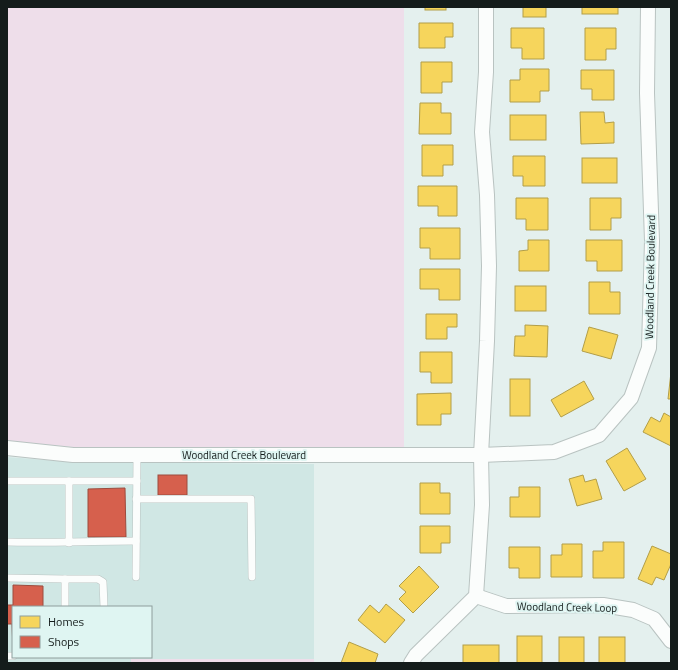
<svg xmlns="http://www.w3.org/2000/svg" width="678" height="670" viewBox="0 0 678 670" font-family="'Titillium Web',sans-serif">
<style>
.built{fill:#d0e7e4;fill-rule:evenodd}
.green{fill:#eedeea}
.homes{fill:#f6d55c;stroke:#b29e48}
.shops{fill:#d6604d;stroke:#9c4c3e}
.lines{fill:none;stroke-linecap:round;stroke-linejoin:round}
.service-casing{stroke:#b9c3c1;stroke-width:8}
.minor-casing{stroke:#b9c3c1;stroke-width:16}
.service{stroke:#fbfdfc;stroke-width:7}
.minor{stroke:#fbfdfc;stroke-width:14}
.labels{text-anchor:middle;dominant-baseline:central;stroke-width:4;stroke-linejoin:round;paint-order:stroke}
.street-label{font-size:11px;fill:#141c1b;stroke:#dff5f2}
</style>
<rect width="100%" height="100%" fill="#e4f0ee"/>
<!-- built -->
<path class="built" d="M7,457L72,462L314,464V659H131V663H7ZM13,607H151V657H13Z"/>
<!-- green -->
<g class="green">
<polygon points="7,7 404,7 404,447 73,447 7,441"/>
<rect x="131" y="659" width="183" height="4"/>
</g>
<!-- homes -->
<g class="homes">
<rect x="425" y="7" width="21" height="3"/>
<rect x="523" y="7" width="23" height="10"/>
<rect x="582" y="7" width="36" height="7"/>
<polygon points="419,23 453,23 453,37 445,37 445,48 419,48"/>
<polygon points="511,28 544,28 544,59 522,59 522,48 511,48"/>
<polygon points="585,28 616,28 616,49 606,49 606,60 585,60"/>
<polygon points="421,62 452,62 452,82 442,82 442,93 421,93"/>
<polygon points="520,69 549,69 549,91 540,91 540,102 510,102 510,80 520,80"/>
<polygon points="581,70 614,70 614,100 592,100 592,89 581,89"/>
<polygon points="420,103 441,103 441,113 451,113 451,134 419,134"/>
<polygon points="580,112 604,112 605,123 614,122 614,143 581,144"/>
<rect x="510" y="115" width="36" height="25"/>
<polygon points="422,145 453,145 453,165 443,165 443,176 422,176"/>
<polygon points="513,156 545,156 545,186 523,186 523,176 513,176"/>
<rect x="582" y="158" width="35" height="25"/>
<polygon points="418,186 457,186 457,216 438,216 438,206 418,206"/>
<polygon points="516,198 548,198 548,230 526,230 526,219 516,219"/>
<polygon points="590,198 621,198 621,218 611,218 611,230 590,230"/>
<polygon points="420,228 460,228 460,259 430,259 430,248 420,248"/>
<polygon points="528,240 549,240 549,271 519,271 519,251 528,250"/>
<polygon points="586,240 622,240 622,271 597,271 597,261 586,261"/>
<polygon points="420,269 460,269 460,300 439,300 439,289 420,289"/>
<polygon points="589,282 610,282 610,292 620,292 620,314 589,314"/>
<rect x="515" y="286" width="31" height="25"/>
<polygon points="426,314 457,314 457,327 447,327 447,339 426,339"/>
<polygon points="525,325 548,326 547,357 514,356 515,336 525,336"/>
<polygon points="589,327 618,335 611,359 582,351"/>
<polygon points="420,352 452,352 452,383 431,383 431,372 420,372"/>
<polygon points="671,372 671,399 668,399"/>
<rect x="510" y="379" width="20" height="37"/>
<polygon points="584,381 594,399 561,417 551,400"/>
<polygon points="451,393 451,414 441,414 441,425 417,425 417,394"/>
<polygon points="664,413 671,417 671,446 643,432 651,417 660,422"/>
<polygon points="627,448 646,479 624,491 606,461"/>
<polygon points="583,475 585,482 596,479 602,499 577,506 569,479"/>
<polygon points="420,483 440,483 440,493 450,493 450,514 420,514"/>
<polygon points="519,487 540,487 540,517 510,517 510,497 519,497"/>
<polygon points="420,526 450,526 450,543 441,543 441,553 420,553"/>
<polygon points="603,542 624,542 624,578 593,578 593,551 603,551"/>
<polygon points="562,544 582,544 582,577 551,577 551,555 562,555"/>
<polygon points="652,546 671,554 671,564 664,580 656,577 652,585 638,579"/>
<polygon points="509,547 540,547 540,578 519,578 519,568 509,568"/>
<polygon points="419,566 439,587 413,613 399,599 406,592 399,586"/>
<polygon points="386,604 405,620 385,643 358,620 370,605 379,613"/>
<rect x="517" y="636" width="25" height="27"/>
<rect x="559" y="637" width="25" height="26"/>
<rect x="599" y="637" width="26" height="26"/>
<polygon points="349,642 378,654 375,663 341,663"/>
<rect x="463" y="645" width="36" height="18"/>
</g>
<!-- shops -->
<g class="shops">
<rect x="158" y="475" width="29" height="20"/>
<polygon points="125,488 126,537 88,537 88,489"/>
<polygon points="13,585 43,586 43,607 13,607 13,650 12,624 7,624 7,605 13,605"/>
</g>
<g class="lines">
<defs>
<g id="service">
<polyline points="7,481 137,481"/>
<polyline points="69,481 69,543"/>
<polyline points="136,499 251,499 252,577"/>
<path d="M7,542C50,543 93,541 136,541"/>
<polyline points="136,577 137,455"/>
<polyline points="7,578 65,579 65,607"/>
<polyline points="65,579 98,579 103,582 104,607"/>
<polyline points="7,656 13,656"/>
</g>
<g id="minor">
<polyline points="7,448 73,455 481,455 554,452 599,435 631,398 649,348 652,241 647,93 648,7"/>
<polyline points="476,596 506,606 603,605 633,610 654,619 671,641"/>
<polyline points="411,663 416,655 476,596 482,505 481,455 487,341 489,266 487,195 482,132 486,72 486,7"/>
</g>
</defs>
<!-- service casing -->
<use href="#service" class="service-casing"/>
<!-- minor casing -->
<use href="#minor" class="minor-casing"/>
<!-- service -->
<use href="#service" class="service"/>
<!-- minor -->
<use href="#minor" class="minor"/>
</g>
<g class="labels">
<!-- street labels -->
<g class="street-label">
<text transform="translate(650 277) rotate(-89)">Woodland Creek Boulevard</text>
<text x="244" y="455">Woodland Creek Boulevard</text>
<text transform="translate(567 607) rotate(1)">Woodland Creek Loop</text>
</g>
</g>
<!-- border -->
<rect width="678" height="670" fill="none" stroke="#141c1b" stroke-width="16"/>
<!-- legend -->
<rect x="12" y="606" width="140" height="52" fill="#dff5f2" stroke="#8e9e9c"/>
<rect x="20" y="616" width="20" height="12" fill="#f6d55c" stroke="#8e9e9c"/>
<text x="48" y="626" font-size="12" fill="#141c1b">Homes</text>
<rect x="20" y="636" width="20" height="12" fill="#d6604d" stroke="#8e9e9c"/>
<text x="48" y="646" font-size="12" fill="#141c1b">Shops</text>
</svg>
